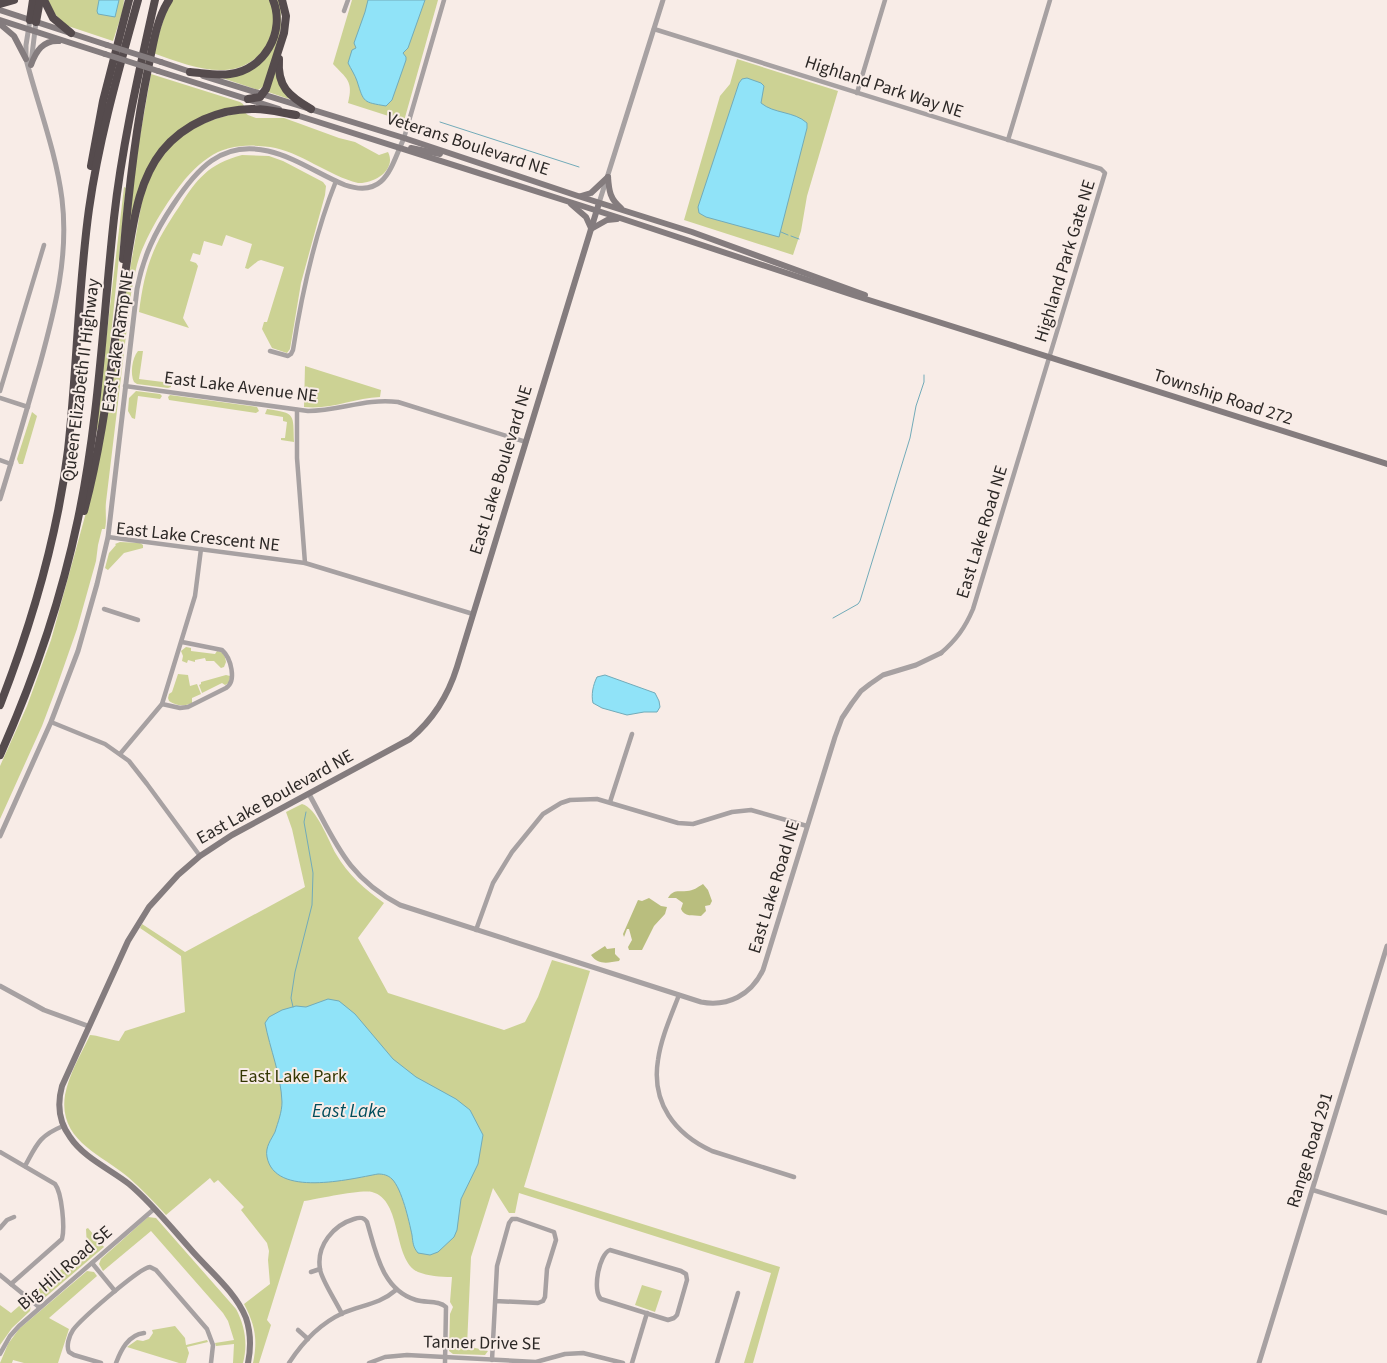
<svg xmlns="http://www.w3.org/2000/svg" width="1387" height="1363" viewBox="0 0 1387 1363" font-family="'Source Sans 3',sans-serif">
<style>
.green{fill:#ccd294}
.forest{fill:#b9be7e}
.water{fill:#90e3f8;stroke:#72abb9}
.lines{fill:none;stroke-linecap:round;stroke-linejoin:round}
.stream{stroke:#72abb9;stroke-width:1}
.minor{stroke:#a7a1a2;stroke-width:4.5}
.tertiary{stroke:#a7a1a2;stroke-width:5}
.secondary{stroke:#847c7e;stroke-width:6}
.motorway{stroke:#554b4d;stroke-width:8}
.secondary-bridge{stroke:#847c7e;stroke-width:6}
.labels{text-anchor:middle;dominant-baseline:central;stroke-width:4;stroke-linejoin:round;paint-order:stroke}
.street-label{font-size:18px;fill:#2c2826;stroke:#f8ece7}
.park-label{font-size:18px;fill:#343703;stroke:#f8ece7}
.water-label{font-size:19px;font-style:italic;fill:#004d5c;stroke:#f8ece7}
</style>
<rect width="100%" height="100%" fill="#f8ece7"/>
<!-- green -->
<g class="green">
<polygon points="48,0 124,0 123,10 113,41 65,25 54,13"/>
<path d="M172,0H270C275,13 277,32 268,44C239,87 193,67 153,53L165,15Z"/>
<path d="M277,0H279C286,31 274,57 264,86L258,90L222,78L268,55Z"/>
<path d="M352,0H438L404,121L348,103C354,81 346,78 333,64Z"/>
<polygon points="737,59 838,91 807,196 801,231 793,255 684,220 720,96 730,84"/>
<polygon points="276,68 283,90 289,99 268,92"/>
<polygon points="151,74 240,102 243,104 244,106 220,110 162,147 132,218 130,220 129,218 134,170"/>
<path d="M244,112L248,115L256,118H284L298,123L339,138L355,142L379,155L388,152C397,170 374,184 358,183C329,176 299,151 270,147C249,144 226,145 208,158C184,173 157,217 145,243C137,259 134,277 131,294L106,502C105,512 107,520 105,529H102L98,545L96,561L77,629L56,689L42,726L0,819V766L27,706L51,640L90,498L143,195C164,140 188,123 244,112Z"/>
<path d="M242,155L269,156L283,161L323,182L326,186L325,195L301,283L290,349L287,353L272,348L262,329L264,322H267L284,267L261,260L258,261L248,269L245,268L252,244L226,235L222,246L204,241L200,255L193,253L190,261L196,263L198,266L183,318L189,328L139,312C145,266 153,245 179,207C197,179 208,164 242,155Z"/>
<polygon points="124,187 126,188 109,355 99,425 95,435"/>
<path d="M138,351H143L139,379L171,383V387L168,388L137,384L134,382C130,374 132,358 138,351Z"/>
<path d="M305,366L381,390L380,397C354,398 331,410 304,407Z"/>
<polygon points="136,391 160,394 162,396 160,399 138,396 135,419 132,418 128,411 129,398"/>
<polygon points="170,395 257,407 259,411 256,413 169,400 168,397"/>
<path d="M267,409C296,413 293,414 294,442L281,440V438H285L287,422L283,421V417L265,414Z"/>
<polygon points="32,412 37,416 23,464 19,464 17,459"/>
<polygon points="120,542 140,543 143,545 143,548 124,553 108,570 105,568 109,553 116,545 115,544"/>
<path d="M186,647L191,648V651L215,654L217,651C224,652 225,656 226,662L224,667L221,668L214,661H206L205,658L195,660V662L188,660L187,663L182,661L183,656L181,651Z"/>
<path d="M178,674L188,675L190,686L197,684L201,694L192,698V703C184,707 177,706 169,701L168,698L169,694L172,692Z"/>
<polygon points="226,675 230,676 229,683 225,685 222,683 202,693 199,685 201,684 201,682"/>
<path d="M302,804C317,808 328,840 336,854C348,875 365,889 384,903L358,938L388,993L504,1030L525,1022L538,997L552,960L590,971L524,1187L780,1267L753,1363H744L771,1273L519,1193L515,1213H509L493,1188L471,1257L467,1346L488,1351L485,1355L453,1354L449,1351L450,1314L453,1307L450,1302L452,1277C440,1277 428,1276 418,1272C392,1260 403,1200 372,1192C362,1189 317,1199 304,1201L267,1320L271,1325L259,1363H253C258,1339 255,1325 244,1304L270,1284L268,1260L269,1251L267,1243L241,1210L244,1207L218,1180L214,1183L210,1178L166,1215C154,1202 142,1189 128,1177C100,1154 58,1140 65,1095C69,1074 81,1054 90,1035C96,1035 112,1040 119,1041L125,1031L185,1012L181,956L140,928L142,924L185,952L305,887L292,829L286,812Z"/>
<path d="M148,1217L156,1218L236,1309C245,1326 248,1344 243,1363H233L234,1344L216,1346L215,1343L234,1340L228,1321L223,1313L151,1231L103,1271L99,1264L101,1259Z"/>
<polygon points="88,1228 104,1247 42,1300 36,1300 31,1296 87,1247 86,1229"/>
<polygon points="87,1271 94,1272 97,1276 49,1318 69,1329 58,1363 24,1363 13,1360 12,1363 0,1363 8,1344 19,1329"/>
<polygon points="642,1285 662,1291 655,1312 635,1305"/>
<polygon points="26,1300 31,1305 30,1311 12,1328 0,1345 0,1305 11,1313"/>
<polygon points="175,1326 185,1338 186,1345 207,1340 208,1342 187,1347 189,1353 186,1363 179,1363 127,1347 137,1340 143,1341 149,1339 153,1333 152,1330"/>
</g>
<!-- forest -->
<g class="forest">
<path d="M703,884L708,890L712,901L710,905L705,906L706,911L701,916C693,915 684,917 681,909L683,903L676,898H668C673,889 679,892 687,891C693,891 698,887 703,884Z"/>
<polygon points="649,898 661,906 667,907 665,914 654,926 642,950 629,950 628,947 632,940 629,929 627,929 624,937 623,934 638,900 642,901"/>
<path d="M605,946L607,949L615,948V954L620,959L619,961C607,963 598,965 591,955Z"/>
</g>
<!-- water -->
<g class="water">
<polygon points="99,0 119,0 115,17 98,14 97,11"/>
<path d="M368,0H425L408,48L403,53L406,57V60L392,100L386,106C363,102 364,103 357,81C355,75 351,69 348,63L352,50L356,48L354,43L365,12Z"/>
<path d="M747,78L761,83L764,86L761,103C774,114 794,111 807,123V128L779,237L706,217L699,213L698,207L739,83L742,79Z"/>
<path d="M605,675L655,693L659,701L660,707L657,712H644L627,715L602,708L593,703C591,695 593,685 597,677Z"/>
<path d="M328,999L339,1001L355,1014L393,1059L416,1077L456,1099L470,1110L483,1135L478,1164L461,1199L457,1230L454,1237L438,1252L430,1255L418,1253C413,1247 413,1243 412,1235C409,1221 402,1189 392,1179C388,1175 383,1174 378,1174C350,1179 275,1198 267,1157C265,1147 271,1140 275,1132C278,1122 282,1112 282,1102C281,1075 270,1049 265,1023L269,1017L282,1010L296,1006L306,1007Z"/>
</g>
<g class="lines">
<!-- stream -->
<g class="stream">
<polyline points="440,122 579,167"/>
<polyline points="781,232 788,235"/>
<polyline points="791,236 799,239"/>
<polyline points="833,618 858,604 860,601 910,438 916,406 924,382 924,375"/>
<polyline points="293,1007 291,998 295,972 312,905 313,873 304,822 306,812"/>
</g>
<!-- minor -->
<g class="minor">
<polyline points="344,11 348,0"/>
<path d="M654,29L1101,169L1105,173L973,609C965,628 956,640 941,653"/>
<polyline points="857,93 885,0"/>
<polyline points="404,138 444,0"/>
<polyline points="1008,140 1050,0"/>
<path d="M270,351L288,356L291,354L293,350C302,292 314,236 336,181"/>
<path d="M125,386L308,411C340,411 365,398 398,402L526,442"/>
<polyline points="0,391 44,245"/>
<polyline points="0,398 28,407"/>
<polyline points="297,410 297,458 305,563"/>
<polyline points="0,460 11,464"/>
<polyline points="108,537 305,563 473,614"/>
<polyline points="104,609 138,620"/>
<path d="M162,704L180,708L188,707L226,688C237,681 231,658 222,650L182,642"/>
<polyline points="51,722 105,744 129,761 147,784 200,856"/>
<polyline points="120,754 162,704 195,596 201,549"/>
<polyline points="610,802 632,734"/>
<polyline points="476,930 493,883 512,852 543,814 561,803 570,800 597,799 678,823 693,824 732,812 751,810 807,826"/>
<path d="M679,995C671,1016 661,1038 658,1060C651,1103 675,1134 712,1151L794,1177"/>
<path d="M0,1152L55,1184C62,1193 65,1228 62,1239L11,1284"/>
<path d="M25,1166C37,1144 39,1136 63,1126"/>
<polyline points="1313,1190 1387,1213"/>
<polyline points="0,1228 7,1220 14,1217"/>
<path d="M610,1250L681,1271L686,1274L687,1280L677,1315L674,1318L668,1320L601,1299C592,1291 599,1254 610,1250Z"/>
<polyline points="92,1263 115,1291"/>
<polyline points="311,1272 320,1269"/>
<polyline points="0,1275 39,1307"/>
<path d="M342,1314C337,1303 321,1279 320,1269C316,1245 334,1225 354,1219C360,1217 364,1217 367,1222C376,1252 382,1290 416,1300C426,1303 439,1300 446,1307L445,1363"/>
<polyline points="298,1330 308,1339"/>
<polyline points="0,1354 10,1336 19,1326 154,1209"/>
<polyline points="492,1360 497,1266 509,1223 512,1219 517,1219 554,1232 556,1240 547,1269 545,1297 543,1301 538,1303 495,1301"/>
<path d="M101,1363L74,1355L69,1352C66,1346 69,1336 73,1330C80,1320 139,1268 150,1267L156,1270L207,1329L213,1345L211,1363"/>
<path d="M116,1363C121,1350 128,1335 144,1333"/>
<path d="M289,1363C302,1343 321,1323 343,1313C362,1305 380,1304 396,1290"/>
<polyline points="369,1363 385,1357 407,1355 536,1362 565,1354 583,1353 623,1363"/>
<polyline points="632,1363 647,1313"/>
<polyline points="717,1363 738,1293"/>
</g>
<!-- tertiary -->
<g class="tertiary">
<polyline points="31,63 36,22"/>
<polyline points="599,203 663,0"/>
<path d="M0,499C14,454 27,409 40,364C55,309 69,256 62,199C56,152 38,105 26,59V45L30,20"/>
<path d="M309,794C336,843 347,877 400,905L701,1002C728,1007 751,995 763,970L835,737L842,718L852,703L861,691L870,684L883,675L916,665L941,653"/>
<path d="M0,836L51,722L78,651L97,584L108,537L137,289C143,257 155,232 173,205C196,170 221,140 268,151C295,157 320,175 345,185C386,199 391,166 404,138"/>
<polyline points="0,986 44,1010 88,1026"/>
<polyline points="1259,1363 1387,946"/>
</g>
<!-- secondary -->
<g class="secondary">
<polyline points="0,10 107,45"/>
<polyline points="0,20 105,54"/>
<polyline points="0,24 14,36 26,59"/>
<polyline points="161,62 194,73"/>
<path d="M31,65C36,51 43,40 59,41"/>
<polyline points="158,71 279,109"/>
<polyline points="203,76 404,138 578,196 692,232 865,295"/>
<polyline points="293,114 620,218 853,295 1387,464"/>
<polyline points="411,148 440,154"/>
<path d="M608,177C609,191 610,199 621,208"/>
<polyline points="581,196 591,193 608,177"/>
<polyline points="571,204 586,217 591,228"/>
<polyline points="591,229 607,220 617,219"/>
<path d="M248,1363C251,1348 251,1333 246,1318C236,1293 212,1273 194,1253C173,1230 153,1204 129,1184C110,1169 84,1158 70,1137C59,1122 57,1104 62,1086L128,941L149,907L178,875L200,856L232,835L410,739C434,719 448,696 457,667L599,203"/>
</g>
<!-- motorway -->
<g class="motorway">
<polyline points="44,0 53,18 71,33"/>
<polyline points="0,4 14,0"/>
<polyline points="30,20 33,0"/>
<polyline points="36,22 40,0"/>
<path d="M279,59C277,87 289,96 311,109"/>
<path d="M190,72C203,73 217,76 230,74C264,70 286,32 273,0"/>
<polyline points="248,99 260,97 266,89 284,33 286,16 282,0"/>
<polyline points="91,166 103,101 129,0"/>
<path d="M123,259C128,195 135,132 148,69C153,46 156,20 169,0"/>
<path d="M84,511C99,455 107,397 115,340C119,311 124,283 128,254C134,219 139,180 162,151C184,124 220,108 255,109C269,109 283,113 296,115"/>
<path d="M0,705C32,623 57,538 68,450C77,370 78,289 89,209C99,138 119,69 138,0"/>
<path d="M0,755C34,679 61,600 78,519C99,420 103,318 114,218C122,145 139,72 155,0"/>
</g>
<!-- secondary-bridge -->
<g class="secondary-bridge">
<polyline points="107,45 161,62"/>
<polyline points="105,54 158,71"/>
</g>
</g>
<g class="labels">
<!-- street labels -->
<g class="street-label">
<text transform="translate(884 87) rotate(18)">Highland Park Way NE</text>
<text transform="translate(468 144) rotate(18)">Veterans Boulevard NE</text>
<text transform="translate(1065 261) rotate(-73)">Highland Park Gate NE</text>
<text transform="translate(118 341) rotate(-82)">East Lake Ramp NE</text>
<text transform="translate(81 380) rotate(-83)">Queen Elizabeth II Highway</text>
<text transform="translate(241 387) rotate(7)">East Lake Avenue NE</text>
<text transform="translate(1223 397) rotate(18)">Township Road 272</text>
<text transform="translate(501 470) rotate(-73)">East Lake Boulevard NE</text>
<text transform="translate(982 532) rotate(-73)">East Lake Road NE</text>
<text transform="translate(198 537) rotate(6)">East Lake Crescent NE</text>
<text transform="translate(275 797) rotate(-29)">East Lake Boulevard NE</text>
<text transform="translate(774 887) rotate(-73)">East Lake Road NE</text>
<text transform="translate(1310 1150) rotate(-73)">Range Road 291</text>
<text transform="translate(65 1268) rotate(-41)">Big Hill Road SE</text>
<text transform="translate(482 1343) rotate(1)">Tanner Drive SE</text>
</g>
<!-- park labels -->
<g class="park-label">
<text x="293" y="1076">East Lake Park</text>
</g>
<!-- water labels -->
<g class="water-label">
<text x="349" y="1111">East Lake</text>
</g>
</g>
</svg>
